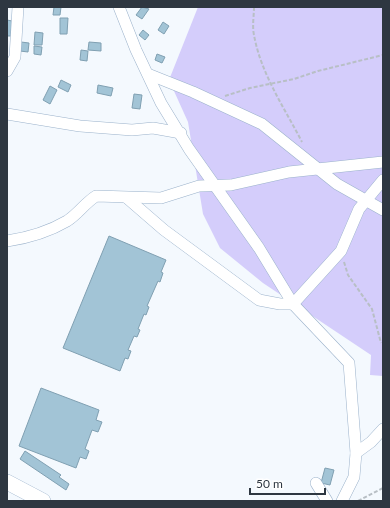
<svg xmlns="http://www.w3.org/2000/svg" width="390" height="508" viewBox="0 0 390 508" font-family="Lato,sans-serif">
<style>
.green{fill:#d4cdfb}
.building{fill:#a2c4d6;stroke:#80a0b2}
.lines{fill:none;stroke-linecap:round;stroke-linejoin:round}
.minor-casing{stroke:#9bb2cb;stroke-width:12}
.secondary-casing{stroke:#9bb2cb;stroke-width:16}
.path{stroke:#b8bfc5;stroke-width:2;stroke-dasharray:4 2;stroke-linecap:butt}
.minor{stroke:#fff;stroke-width:11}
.secondary{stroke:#fff;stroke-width:15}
</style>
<rect width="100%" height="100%" fill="#f4f9fe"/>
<!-- green -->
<polygon class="green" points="198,7 383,7 383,376 370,375 371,355 263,283 220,248 203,214 188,122 169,80"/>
<!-- building -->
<g class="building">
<polygon points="54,7 61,7 60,15 53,15"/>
<polygon points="142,7 149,9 142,19 136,15"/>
<polygon points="60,18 68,18 67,34 60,34"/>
<polygon points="7,20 12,21 11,36 7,36"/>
<polygon points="163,22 169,26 164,34 158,30"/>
<polygon points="143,30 149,35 145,40 139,35"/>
<polygon points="35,32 43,33 42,45 34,45"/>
<polygon points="21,42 29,43 28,52 20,51"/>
<polygon points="89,42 101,43 101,51 88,50"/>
<polygon points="34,46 42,47 41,55 34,54"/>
<polygon points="81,50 88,51 87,61 80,60"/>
<polygon points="157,54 165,57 162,63 155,60"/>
<polygon points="61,80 71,85 68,92 58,87"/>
<polygon points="98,85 113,88 111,96 97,93"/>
<polygon points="50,86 57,90 50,104 43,100"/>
<polygon points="134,94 142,95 140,109 132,108"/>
<polygon points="109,236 166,260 161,272 163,273 160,282 158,281 147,306 149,307 146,315 144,314 138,329 140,330 137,337 134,336 128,350 131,351 128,359 125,358 120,371 63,348"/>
<polygon points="41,388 99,410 96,420 102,422 98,432 92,430 85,449 89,451 86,459 80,457 76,468 19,446"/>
<polygon points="25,451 61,475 59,477 69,484 66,490 20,459"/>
<polygon points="325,468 334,470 330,485 321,483"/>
</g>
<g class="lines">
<defs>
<g id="minor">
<polyline points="119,7 136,50 161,103 189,149 259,248 293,304 349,363 356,453"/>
<polyline points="7,71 15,57 18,7"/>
<polyline points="148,74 193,92 262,124 337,184 383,210"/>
<polyline points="7,114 80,126 132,130 153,128 181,133"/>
<polyline points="127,198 164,230 259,300 280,304 293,304 341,251 359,209 383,180"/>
<path d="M7,241C27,238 50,231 67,221C78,214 85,203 96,196L161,198L199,186L231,185L289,172L383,162"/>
<polyline points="316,483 327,501"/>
<polyline points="342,501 354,477 356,453 371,442 383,429"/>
</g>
<polyline id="secondary" points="7,482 43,501"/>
</defs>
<!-- minor casing -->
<use href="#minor" class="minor-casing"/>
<!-- secondary casing -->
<use href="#secondary" class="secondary-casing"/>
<!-- path -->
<g class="path">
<path d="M254,7C254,16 252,26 254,35C261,74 284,107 302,142"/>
<polyline points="225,96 250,88 294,79 318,71 383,55"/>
<polyline points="344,262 348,275 372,309 381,343"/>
<polyline points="358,501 383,488"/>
</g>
<!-- minor -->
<use href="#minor" class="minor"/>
<!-- secondary -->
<use href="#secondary" class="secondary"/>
</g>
<!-- border -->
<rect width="390" height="508" fill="none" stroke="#2e3741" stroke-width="16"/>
<!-- scale -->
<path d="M250 488v6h75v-6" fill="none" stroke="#2e3741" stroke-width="2"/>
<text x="256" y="488" font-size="12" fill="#2e3741" stroke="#ffffff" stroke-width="3" paint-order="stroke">50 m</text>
</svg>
